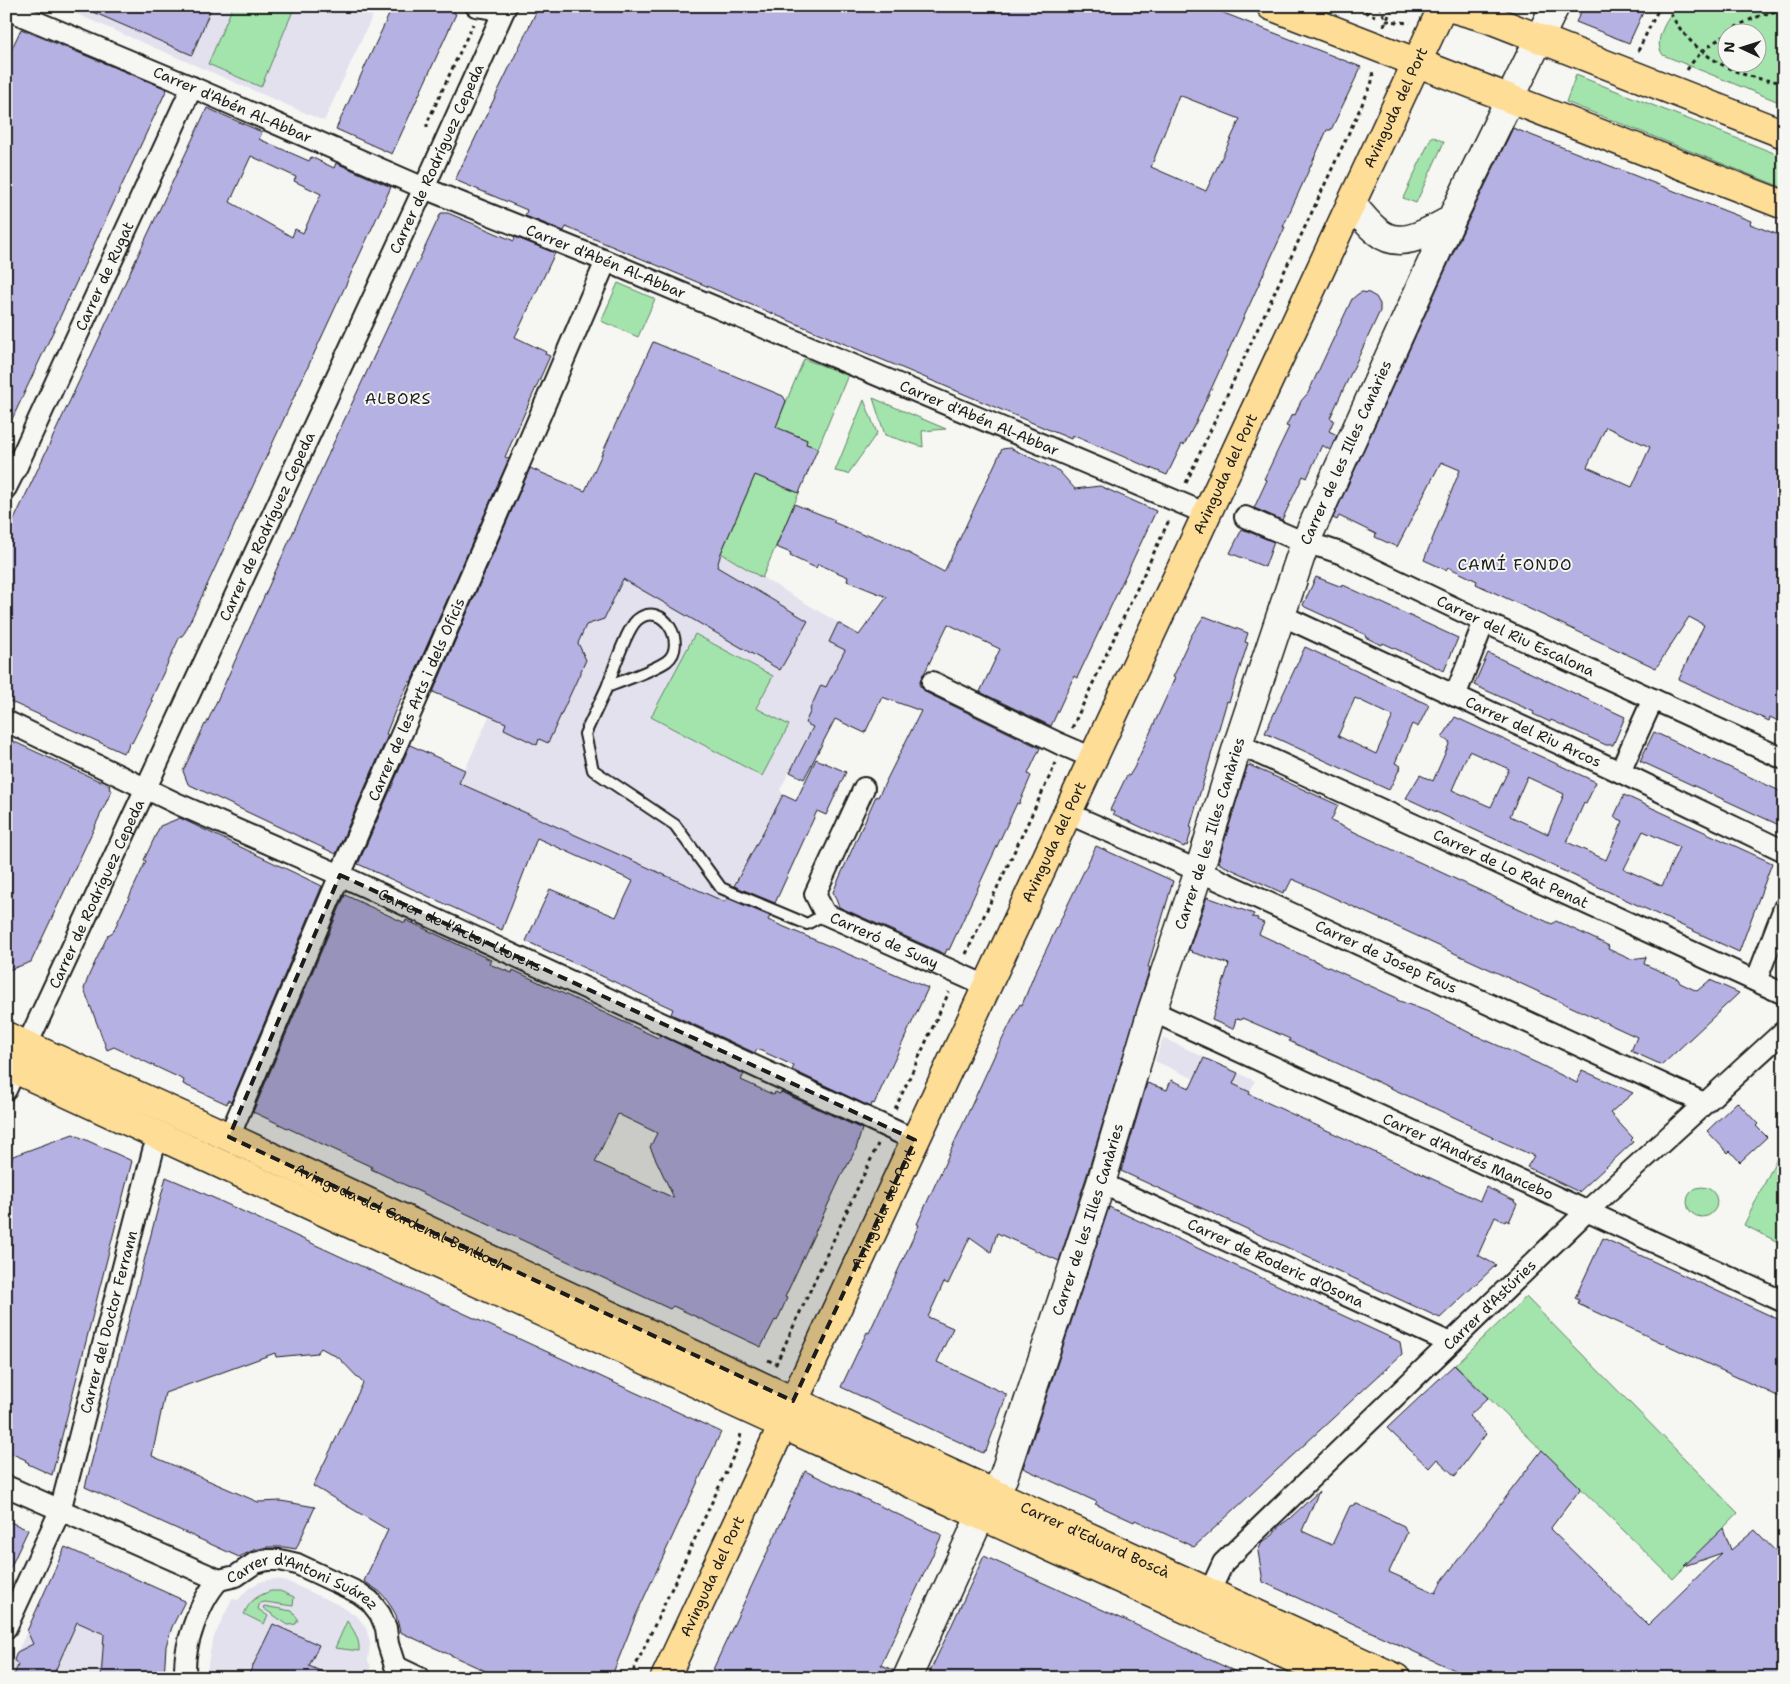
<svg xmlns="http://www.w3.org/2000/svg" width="1790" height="1684" viewBox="0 0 1790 1684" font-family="'Shantell Sans',sans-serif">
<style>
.built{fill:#e3e1ee}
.green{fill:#a3e4ac;stroke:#608064;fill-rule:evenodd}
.building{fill:#b6b1e3;stroke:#1c1c1c;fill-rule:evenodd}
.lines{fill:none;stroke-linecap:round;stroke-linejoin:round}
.lane-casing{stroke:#1c1c1c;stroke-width:14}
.street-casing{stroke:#1c1c1c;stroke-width:24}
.secondary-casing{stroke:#1c1c1c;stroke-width:31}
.primary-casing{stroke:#1c1c1c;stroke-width:31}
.path{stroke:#1c1c1c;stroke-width:3;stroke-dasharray:4 4;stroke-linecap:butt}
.lane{stroke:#f6f6f2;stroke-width:10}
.street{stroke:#f6f6f2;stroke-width:20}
.secondary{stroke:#f6f6f2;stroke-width:28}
.primary{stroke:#fedd96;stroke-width:28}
.marked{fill:#1c1c1c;fill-opacity:0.2;stroke:#1c1c1c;stroke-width:4;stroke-dasharray:10 6;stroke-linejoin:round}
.labels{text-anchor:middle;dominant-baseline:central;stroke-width:4;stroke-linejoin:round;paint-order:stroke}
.street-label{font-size:15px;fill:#1c1c1c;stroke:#f6f6f2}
.neighbourhood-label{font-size:16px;letter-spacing:1px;fill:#1c1c1c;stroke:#f6f6f2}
</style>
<rect width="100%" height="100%" fill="#f6f6f2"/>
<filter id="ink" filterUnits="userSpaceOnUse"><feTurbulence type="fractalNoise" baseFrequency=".02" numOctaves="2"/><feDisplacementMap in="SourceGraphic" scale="10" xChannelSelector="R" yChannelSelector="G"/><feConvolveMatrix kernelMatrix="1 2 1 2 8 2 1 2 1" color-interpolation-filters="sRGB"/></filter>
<g filter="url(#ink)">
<!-- built -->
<g class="built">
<polygon points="58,6 377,6 324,121"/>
<polygon points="583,509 721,553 859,635 780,790 783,794 724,902 459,783"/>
<polygon points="1163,1038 1255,1081 1245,1102 1155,1061"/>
<polygon points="276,1579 284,1580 339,1605 358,1617 366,1628 370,1643 368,1661 371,1666 365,1678 208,1678 207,1672 210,1651 214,1637 232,1599 238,1600 249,1588 258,1583 266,1580"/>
<polygon points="39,1604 105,1634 102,1653 102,1678 6,1678"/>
</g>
<!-- green -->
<g class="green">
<polygon points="233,6 295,6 261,87 208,64"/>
<path d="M1675,6H1784V104L1663,55C1652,40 1668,20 1675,6ZM1728,32H1758V62H1728Z"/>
<polygon points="1576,75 1784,157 1784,188 1566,102"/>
<polygon points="1432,136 1444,142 1416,203 1403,198"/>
<polygon points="618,283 655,299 638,337 601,321"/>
<polygon points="804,359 848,375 818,448 806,444 807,440 787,431 774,431"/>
<polygon points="873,398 946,429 922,431 923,447 885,435"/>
<polygon points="864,400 877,433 848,474 835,471"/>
<polygon points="755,475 799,493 762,578 721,553"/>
<polygon points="695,634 773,676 756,708 789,725 762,776 651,717"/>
<polygon points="1784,1144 1784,1245 1744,1225"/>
<circle cx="1702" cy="1202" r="15"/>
<polygon points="1526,1297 1738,1513 1673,1579 1455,1365"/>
<path d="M271,1591H280L294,1597L293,1606L265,1602L260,1603L258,1609L268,1616L264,1624L244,1614C250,1600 257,1596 271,1591Z"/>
<polygon points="264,1606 292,1611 298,1619 296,1624 288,1625 263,1608"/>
<path d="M347,1621C354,1630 360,1640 359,1651L335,1648Z"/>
</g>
<!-- building -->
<g class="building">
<polygon points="79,6 212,6 192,55"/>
<polygon points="393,6 443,6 455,11 454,13 456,14 392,154 336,129"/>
<path d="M539,6H1206L1361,67L1331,130H1327L1283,227H1285L1196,422L1184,445L1182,444L1167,475L1072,435L1071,439L566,227L564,231L525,216L527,210L455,180ZM1179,95L1240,119L1206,191L1151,167Z"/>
<polygon points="1584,6 1646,6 1629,43 1576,22"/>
<polygon points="21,29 167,89 6,432 6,61"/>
<path d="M207,108L262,132L259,139L309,161L311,157L334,168L336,163L391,187L196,609L185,632L182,636H180L151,700L153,701L132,743L130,742L126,752L124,751L123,753L9,701L11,698L6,696V537ZM251,156L296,177L294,181L321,194L303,233L295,229L292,237L230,202Z"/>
<path d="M1513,128L1751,221L1750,224L1784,237V724L1770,717L1769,721L1679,679L1704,625L1689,617L1656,668L1476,584L1477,581L1448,567L1446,570L1424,560L1460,470L1441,462L1397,547L1375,537L1376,534L1339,516L1337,520L1333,518L1465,227ZM1606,427L1650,447L1632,487L1587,467Z"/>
<polygon points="441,213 448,213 514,241 515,237 555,253 515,337 546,352 545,354 550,356 505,457 509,459 411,682 409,682 395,711 386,734 388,735 336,854 188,784 183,771 205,724 206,725 333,444"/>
<polygon points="1362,292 1369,293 1376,297 1380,304 1380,311 1330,418 1334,420 1329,431 1337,435 1330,450 1322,445 1307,478 1303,476 1282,520 1254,508 1267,480 1264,479 1289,427 1286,426 1292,414 1295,415 1301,401 1308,393 1352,299 1358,294"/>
<polygon points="653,342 783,396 786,401 776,427 807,440 806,444 818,448 799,493 755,475 721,553 717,567 808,621 780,670 623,579 604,619 586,625 578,643 586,660 548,743 539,739 537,745 504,729 506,723 433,692 530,468 585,491"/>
<polygon points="1010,448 1059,471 1075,489 1100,486 1156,511 1077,678 1074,676 1051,726 980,692 1000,649 948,624 925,672 922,676 919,685 927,693 1040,748 1028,774 1031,776 1019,804 1017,803 949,950 947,949 945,954 839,907 833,892 876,796 878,797 921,711 882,697 865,733 835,719 804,779 790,772 813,727 805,723 811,710 810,709 821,685 826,687 845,650 829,642 838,623 859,635 887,597 847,581 848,577 818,564 816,568 790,556 791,553 776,547 794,504 835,520 833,522 866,536 867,534 892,544 944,572 1002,449"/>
<polygon points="1242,529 1274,542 1265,567 1230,553"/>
<polygon points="1316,577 1342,587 1343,585 1458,638 1444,671 1383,643 1382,645 1373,641 1365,637 1366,635 1305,607 1303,605"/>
<polygon points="1204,616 1248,633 1245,642 1248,643 1229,702 1227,701 1190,827 1192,828 1187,846 1185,845 1184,847 1113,814 1114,812 1110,810 1127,775 1129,776 1134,768 1175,678 1173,677 1180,663 1179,662 1191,636"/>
<path d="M1305,647L1429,705L1418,727L1412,724L1395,763L1401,766L1389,790L1265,733ZM1355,698L1393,716L1376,754L1338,736Z"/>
<polygon points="1488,653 1625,717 1613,745 1606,745 1551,720 1550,722 1533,714 1534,712 1474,685"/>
<path d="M1455,717L1596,782L1586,804L1584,803L1567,842L1606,860L1623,821L1614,817L1624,795L1772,863L1739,952L1406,798L1420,775L1433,781L1450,742L1442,738ZM1469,751L1509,769L1491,807L1452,790ZM1527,777L1564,794L1548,834L1510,816ZM1643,831L1679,847L1662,886L1624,869Z"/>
<polygon points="1654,732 1784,793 1784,815 1779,825 1640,761"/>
<polygon points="6,738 110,786 109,789 112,790 31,962 6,971"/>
<polygon points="410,745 465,770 459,783 725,902 727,898 770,916 768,920 928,988 874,1104 872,1103 871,1107 792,1070 794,1066 777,1058 757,1049 755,1053 671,1014 673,1009 526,941 550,889 616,917 633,881 537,838 502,930 358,864"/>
<polygon points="816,759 846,772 826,815 817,811 775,903 734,886 783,795 796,801"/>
<polygon points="1249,765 1338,805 1331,821 1552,924 1556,921 1597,940 1609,946 1608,949 1630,959 1646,957 1644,964 1678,979 1680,983 1697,991 1710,980 1739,993 1662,1065 1631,1051 1637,1037 1306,885 1292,879 1286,891 1284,890 1283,893 1220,864 1219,859 1247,767"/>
<polygon points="180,818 322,886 231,1102 228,1100 227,1104 183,1084 184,1080 114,1047 107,1050 84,989 89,975 108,935 113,932 146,861 144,860 160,826"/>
<polygon points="1096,846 1173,881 1148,967 1150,968 1148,974 1086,1178 1059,1261 997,1233 991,1252 970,1237 948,1284 944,1282 928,1317 953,1328 937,1362 1006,1394 1006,1397 986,1451 985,1450 983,1453 841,1387 867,1332 869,1333 919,1225 917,1224 996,1052 1020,1004 1022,1005 1034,975"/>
<path d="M345,895L405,923L406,920L491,960L489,964L512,973L513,970L658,1038L660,1035L744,1074L741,1080L774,1095L775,1092L780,1094L781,1092L862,1129L856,1149L846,1168H845L785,1297L787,1298L777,1321L775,1320L761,1347L673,1306L670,1309L481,1221L480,1220L371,1169L372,1167L253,1112ZM618,1114L657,1133L650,1147L674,1198L595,1162Z"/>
<polygon points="1207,897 1254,914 1252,917 1258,918 1257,920 1264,923 1259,934 1291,949 1291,950 1397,998 1397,1000 1429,1012 1468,1032 1539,1064 1577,1083 1582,1070 1633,1093 1610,1113 1633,1138 1631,1140 1633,1142 1579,1192 1527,1167 1534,1156 1498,1140 1470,1127 1471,1125 1289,1041 1290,1039 1270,1030 1242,1018 1241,1020 1236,1019 1233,1029 1212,1020 1229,964 1191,952 1192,951 1189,950"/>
<polygon points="1204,1058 1238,1073 1233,1084 1250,1092 1249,1094 1320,1127 1480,1201 1486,1187 1515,1201 1514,1202 1517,1204 1509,1222 1506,1220 1505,1222 1495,1217 1478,1255 1496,1265 1440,1318 1121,1171 1147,1083 1167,1090 1171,1080 1190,1088"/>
<polygon points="1737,1102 1758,1124 1756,1126 1767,1137 1740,1162 1730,1151 1728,1153 1707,1131"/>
<polygon points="73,1134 132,1161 52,1475 28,1464 29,1463 25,1461 26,1460 6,1451 6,1171 13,1156"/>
<polygon points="166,1177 192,1188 721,1432 636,1615 611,1678 501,1678 400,1632 396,1615 388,1601 380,1592 364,1581 388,1530 313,1486 363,1383 339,1358 321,1348 317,1353 276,1357 275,1353 165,1393 152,1456 258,1502 281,1501 315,1507 296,1549 284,1547 268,1547 254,1550 239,1557 85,1487"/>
<polygon points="1109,1207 1400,1342 1402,1354 1194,1547 1135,1520 1134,1522 1095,1504 1097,1502 1023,1468"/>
<polygon points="1603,1238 1784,1322 1784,1399 1578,1304 1579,1300 1575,1298"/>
<polygon points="1454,1365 1488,1398 1469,1416 1486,1434 1455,1476 1437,1459 1429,1468 1387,1428"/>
<polygon points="1542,1450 1581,1488 1550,1529 1648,1625 1722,1553 1684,1566 1723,1528 1731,1550 1755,1530 1784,1560 1784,1678 1471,1678 1263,1582 1258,1551 1262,1542 1273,1535 1278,1527 1289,1519 1319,1491 1302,1531 1332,1545 1350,1506 1357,1504 1404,1526 1407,1533 1389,1572 1436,1593 1441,1582"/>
<polygon points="805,1471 942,1535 881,1665 893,1670 892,1678 709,1678"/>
<polygon points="6,1520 28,1530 6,1577"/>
<polygon points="65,1547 185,1601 172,1627 166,1646 164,1678 101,1678 104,1634 77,1622 52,1678 13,1678 18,1665 14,1660 17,1652 33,1644 27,1631"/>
<polygon points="984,1556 1136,1625 1249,1678 927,1678"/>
<polygon points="273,1624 319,1645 309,1666 336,1678 247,1678"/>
</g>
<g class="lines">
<defs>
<path id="lane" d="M607,687C613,671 626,630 637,620C663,599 688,645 667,661C653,671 624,680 607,687L585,734L593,770L675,825L721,888L807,924L825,914"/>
<g id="street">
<polyline points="476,6 504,10"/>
<path id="s1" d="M6,9L192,87L424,188L606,261L1207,514"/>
<polyline points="6,461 17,466 6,488"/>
<path id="s2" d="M17,466L192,87"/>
<path id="s3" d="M1245,517L1305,543L1325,548L1340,553L1484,622L1784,759"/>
<path id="s4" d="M1281,615L1620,772L1784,851"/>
<polyline points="932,682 1058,743 1093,758"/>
<polyline points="1455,696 1484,622"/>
<path id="s5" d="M6,721L178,804L340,875L915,1140"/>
<path id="s6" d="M1238,744L1784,994"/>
<polyline points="1620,772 1653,699"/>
<path id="s7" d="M864,788L815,894L825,914L986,986"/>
<path id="s8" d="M1067,813L1199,871L1704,1103"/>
<polyline points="1756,981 1784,908"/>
<path id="s9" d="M1152,1011L1784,1302"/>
<path id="s10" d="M6,1090L424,188L506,6"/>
<path id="s11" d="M229,1137L340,875L524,453L606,261"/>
<path id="s12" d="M1101,1183L1450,1343"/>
<path id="s13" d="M6,1486L219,1580L236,1576L255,1563L267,1560H280L297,1564L359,1593L370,1601L380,1614L386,1628L388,1644L395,1666L420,1678"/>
<path id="s14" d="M1210,1591L1223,1563L1587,1211L1784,1031"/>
<path id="s15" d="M6,1628L60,1511L153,1151L160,1136"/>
<path d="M186,1678C181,1650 200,1600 219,1580"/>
</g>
<g id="secondary">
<path d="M1351,204C1360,213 1368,225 1378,232C1401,251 1430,231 1451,220"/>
<path id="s16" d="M907,1678L975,1528L1003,1478L1101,1183L1152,1011L1199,871L1238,744L1305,543L1451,220L1555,6"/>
</g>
<g id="primary">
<polyline points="1271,6 1784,205"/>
<polyline points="1445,6 1487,18 1784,134"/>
<path id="s17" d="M6,1036L229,1137L793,1401L1396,1678"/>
<polyline points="6,1065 702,1386 724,1398 1337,1678"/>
<path id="s18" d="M665,1678L1443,6"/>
</g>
</defs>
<!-- lane casing -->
<use href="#lane" class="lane-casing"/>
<!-- street casing -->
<use href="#street" class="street-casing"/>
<!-- secondary casing -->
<use href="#secondary" class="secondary-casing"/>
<!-- primary casing -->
<use href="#primary" class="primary-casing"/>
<!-- path -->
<g class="path">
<polyline points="1350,6 1375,16"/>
<polyline points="1379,6 1387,21 1410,23"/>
<path d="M1667,6C1687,52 1736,80 1784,82"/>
<polyline points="1384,26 1393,6"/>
<path d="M1728,32C1744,21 1764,13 1784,10"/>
<polyline points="1638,51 1660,6"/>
<path d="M1687,70C1697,54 1712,43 1728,33"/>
<polyline points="427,128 427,123 473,24"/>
<polyline points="1186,483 1371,85 1373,77 1372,71"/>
<polyline points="1072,728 1170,518"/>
<polyline points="966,954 1056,763"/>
<polyline points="895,1109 949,992"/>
<polyline points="768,1360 776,1364 878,1144"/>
<polyline points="630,1678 739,1444 741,1433"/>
</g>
<!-- lane -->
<use href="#lane" class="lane"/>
<!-- street -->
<use href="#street" class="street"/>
<!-- secondary -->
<use href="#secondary" class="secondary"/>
<!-- primary -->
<use href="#primary" class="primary"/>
</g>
</g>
<!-- marked area -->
<path class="marked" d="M340,875L915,1140L793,1401L229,1137Z"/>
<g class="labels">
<!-- street labels -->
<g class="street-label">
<text stroke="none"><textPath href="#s1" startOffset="246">Carrer d'Abén Al-Abbar</textPath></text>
<text stroke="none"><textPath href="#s18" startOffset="1732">Avinguda del Port</textPath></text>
<text stroke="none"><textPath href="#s10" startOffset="1026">Carrer de Rodríguez Cepeda</textPath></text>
<text stroke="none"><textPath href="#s1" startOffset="651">Carrer d'Abén Al-Abbar</textPath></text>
<text stroke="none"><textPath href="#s2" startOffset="209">Carrer de Rugat</textPath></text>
<text stroke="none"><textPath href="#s1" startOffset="1056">Carrer d'Abén Al-Abbar</textPath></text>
<text stroke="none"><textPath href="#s16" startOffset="1304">Carrer de les Illes Canàries</textPath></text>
<text stroke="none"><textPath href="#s18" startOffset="1328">Avinguda del Port</textPath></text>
<text stroke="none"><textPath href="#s10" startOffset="621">Carrer de Rodríguez Cepeda</textPath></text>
<text stroke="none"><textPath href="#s3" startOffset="296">Carrer del Riu Escalona</textPath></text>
<text stroke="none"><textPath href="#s11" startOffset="476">Carrer de les Arts i dels Oficis</textPath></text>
<text stroke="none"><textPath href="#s4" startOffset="278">Carrer del Riu Arcos</textPath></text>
<text stroke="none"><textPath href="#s16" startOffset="899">Carrer de les Illes Canàries</textPath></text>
<text stroke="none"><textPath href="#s18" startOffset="922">Avinguda del Port</textPath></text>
<text stroke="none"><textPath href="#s6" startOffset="300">Carrer de Lo Rat Penat</textPath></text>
<text stroke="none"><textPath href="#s10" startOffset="216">Carrer de Rodríguez Cepeda</textPath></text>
<text stroke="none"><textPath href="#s5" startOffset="500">Carrer de l'Actor Llorens</textPath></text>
<text stroke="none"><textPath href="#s7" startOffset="204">Carreró de Suay</textPath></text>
<text stroke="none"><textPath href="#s8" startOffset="350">Carrer de Josep Faus</textPath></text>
<text stroke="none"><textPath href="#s9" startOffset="348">Carrer d'Andrés Mancebo</textPath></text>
<text stroke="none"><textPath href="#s18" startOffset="518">Avinguda del Port</textPath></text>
<text stroke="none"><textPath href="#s17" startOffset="434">Avinguda del Cardenal Benlloch</textPath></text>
<text stroke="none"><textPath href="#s16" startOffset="494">Carrer de les Illes Canàries</textPath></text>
<text stroke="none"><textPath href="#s12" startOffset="192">Carrer de Roderic d'Osona</textPath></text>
<text stroke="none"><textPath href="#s14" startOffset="402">Carrer d'Astúries</textPath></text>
<text stroke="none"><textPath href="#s15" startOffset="324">Carrer del Doctor Ferrann</textPath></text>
<text stroke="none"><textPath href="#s17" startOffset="1200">Carrer d'Eduard Boscà</textPath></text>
<text stroke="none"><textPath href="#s18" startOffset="112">Avinguda del Port</textPath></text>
<text stroke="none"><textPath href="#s13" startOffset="324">Carrer d'Antoni Suárez</textPath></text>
</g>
<!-- neighbourhood labels -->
<g class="neighbourhood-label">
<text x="398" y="398">ALBORS</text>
<text x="1515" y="564">CAMÍ FONDO</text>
</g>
</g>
<!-- margin -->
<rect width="1790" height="1684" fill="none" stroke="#f6f6f2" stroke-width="25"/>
<rect x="12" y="12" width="1765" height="1659" fill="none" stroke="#1c1c1c" stroke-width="2" filter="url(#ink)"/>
<!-- north arrow -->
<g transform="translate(1742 48) rotate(274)"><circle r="24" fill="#f6f6f2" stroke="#9f9f9c"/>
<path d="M0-4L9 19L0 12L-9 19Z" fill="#1c1c1c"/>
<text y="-8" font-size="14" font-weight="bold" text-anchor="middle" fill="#1c1c1c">N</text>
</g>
</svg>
